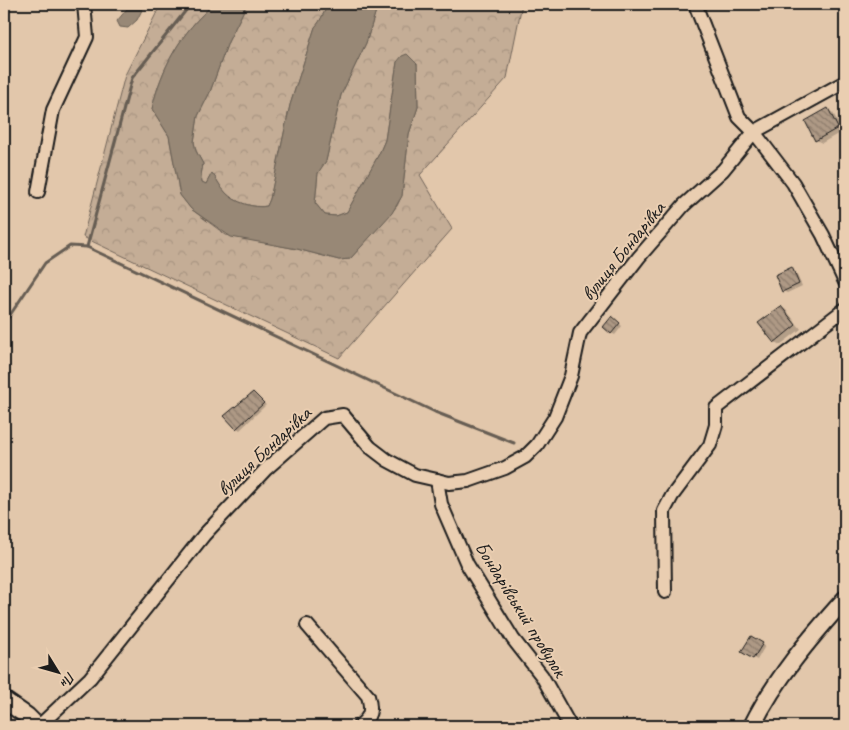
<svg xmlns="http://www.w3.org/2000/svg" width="849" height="730" viewBox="0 0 849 730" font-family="Caveat,sans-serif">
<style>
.park{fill:url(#park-crowns);stroke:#706459}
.water{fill:#988876;stroke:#665d52}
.shadow{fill:#0003}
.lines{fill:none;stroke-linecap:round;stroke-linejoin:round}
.stream{stroke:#665d52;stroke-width:3}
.building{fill:url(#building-back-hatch);stroke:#1c1c1c}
.minor-casing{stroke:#1c1c1c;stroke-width:16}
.tertiary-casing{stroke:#1c1c1c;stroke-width:20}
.minor{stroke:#eaceb1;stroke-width:12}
.tertiary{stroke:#eaceb1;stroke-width:16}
.labels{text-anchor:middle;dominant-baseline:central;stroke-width:4;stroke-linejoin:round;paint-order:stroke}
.street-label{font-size:20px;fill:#1c1c1c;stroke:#eaceb1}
</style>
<defs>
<pattern id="park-crowns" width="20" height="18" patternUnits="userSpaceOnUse" patternTransform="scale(1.25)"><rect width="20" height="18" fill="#c4ad96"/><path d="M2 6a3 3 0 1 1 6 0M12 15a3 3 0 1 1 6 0" fill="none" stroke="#a89481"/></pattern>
<pattern id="building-back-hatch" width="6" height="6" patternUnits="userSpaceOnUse" patternTransform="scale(1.25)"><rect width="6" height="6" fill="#ae9985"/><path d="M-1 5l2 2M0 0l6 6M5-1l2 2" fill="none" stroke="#8d7c6c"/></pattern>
</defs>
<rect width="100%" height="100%" fill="#e2c7ab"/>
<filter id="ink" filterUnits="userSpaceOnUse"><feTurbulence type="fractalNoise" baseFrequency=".02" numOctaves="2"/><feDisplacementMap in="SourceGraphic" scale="10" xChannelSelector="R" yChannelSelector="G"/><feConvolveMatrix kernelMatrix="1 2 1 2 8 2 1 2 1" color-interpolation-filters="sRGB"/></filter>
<g filter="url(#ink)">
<!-- park -->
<g class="park">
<path d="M161,4H214C181,32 161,68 152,109L169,136L180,195L191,209L226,235L297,249L339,260L350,259L397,206L402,195L409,134L418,107L417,64L397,62L385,140L379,154L347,212L336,216L325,215L315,203L318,172L326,161L341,95L366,43L378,4H522L507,78L420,175L452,229L339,358L83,237L125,75Z"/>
<path d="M247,4H329C323,12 322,20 315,27L290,105L270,199L267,206C255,209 234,202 226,193C220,188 217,179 212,173L206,184L202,182L201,175L203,164L196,151L194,142L198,116L210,92L228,42Z"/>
</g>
<!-- water -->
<g class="water">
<polygon points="131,4 145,4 137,20 128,28 120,27 117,21"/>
<path d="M214,4H247L228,42L210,92L198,116L194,142L196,151L203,164L201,175L202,182L206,184L212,173C217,179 220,187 226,193C234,202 255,209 267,206L270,199L290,105L315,27C322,20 323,12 329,4H378L366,43L341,95L326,161L318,173L315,203L325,215L336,216L347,212L379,154L385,140L397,62L402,56L407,54L417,64L418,107L409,134L402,196L392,213L350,259L339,260L297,249L231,237L191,209L180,195L169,136L152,109C161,68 181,32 214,4Z"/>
</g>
<!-- shadow -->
<g class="shadow">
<polygon points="828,110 833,113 843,131 822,143 816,140"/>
<polygon points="792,269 795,271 802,286 787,293 783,291"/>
<polygon points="781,307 786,310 801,329 780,345 775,342"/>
<polygon points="615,320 622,326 615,335 611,333"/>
<polygon points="253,394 266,405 240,430 237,428"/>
<polygon points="752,638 765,646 757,660 743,652"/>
</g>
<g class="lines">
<!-- stream -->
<g class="stream">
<polyline points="87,247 132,78 191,4"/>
<polyline points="4,324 45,263 70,246 87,247 435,412 514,443"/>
</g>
</g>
<!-- building -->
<g class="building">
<polygon points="828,108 838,128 815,141 805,121"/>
<polygon points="792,267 799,284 782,292 775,275"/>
<polygon points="781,306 796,325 774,343 758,323"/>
<polygon points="612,316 620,323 611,334 603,327"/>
<polygon points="253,392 264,403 236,429 224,416"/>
<polygon points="751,636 763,643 753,659 741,652"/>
</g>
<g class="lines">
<defs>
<g id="minor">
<polyline points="695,4 739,117 754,132 793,183 823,235 845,282"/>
<polyline points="38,192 53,110 87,37 84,4"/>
<polyline points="437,480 441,504 467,564 513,639 542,676 570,726"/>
<polyline points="665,592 664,511 672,496 710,445 716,425 716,408 845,309"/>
<path d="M307,625L368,696C372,710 371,717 359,726"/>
<polyline points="39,726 90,678 204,535 266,469 324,418 343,415 370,447 387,460 415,475 437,480 449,483 468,481 505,468 525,457 537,445 555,417 571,376 580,333 639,257 684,205 723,170 754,132 845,82"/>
</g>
<g id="tertiary">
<polyline points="4,700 27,716 37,726"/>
<path d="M752,726C776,678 809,639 845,599"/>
</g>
</defs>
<!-- minor casing -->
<use href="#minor" class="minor-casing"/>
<!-- tertiary casing -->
<use href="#tertiary" class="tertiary-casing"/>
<!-- minor -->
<use href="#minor" class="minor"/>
<!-- tertiary -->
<use href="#tertiary" class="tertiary"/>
</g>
</g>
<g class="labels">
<!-- street labels -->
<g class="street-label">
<text transform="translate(623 251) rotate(-51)">вулиця Бондарівка</text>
<text transform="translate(264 451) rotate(-43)">вулиця Бондарівка</text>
<text transform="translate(521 609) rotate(58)">Бондарівський провулок</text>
</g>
</g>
<!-- margin -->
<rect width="849" height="730" fill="none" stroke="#eaceb1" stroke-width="20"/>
<rect x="10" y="10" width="829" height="710" fill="none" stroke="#1c1c1c" stroke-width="2" filter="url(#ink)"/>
<!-- north arrow -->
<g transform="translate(58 672) rotate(127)" stroke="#eaceb1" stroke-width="4" paint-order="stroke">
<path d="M0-4L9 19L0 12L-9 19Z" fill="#1c1c1c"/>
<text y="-8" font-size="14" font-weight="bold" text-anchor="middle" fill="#1c1c1c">Пн</text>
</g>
</svg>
